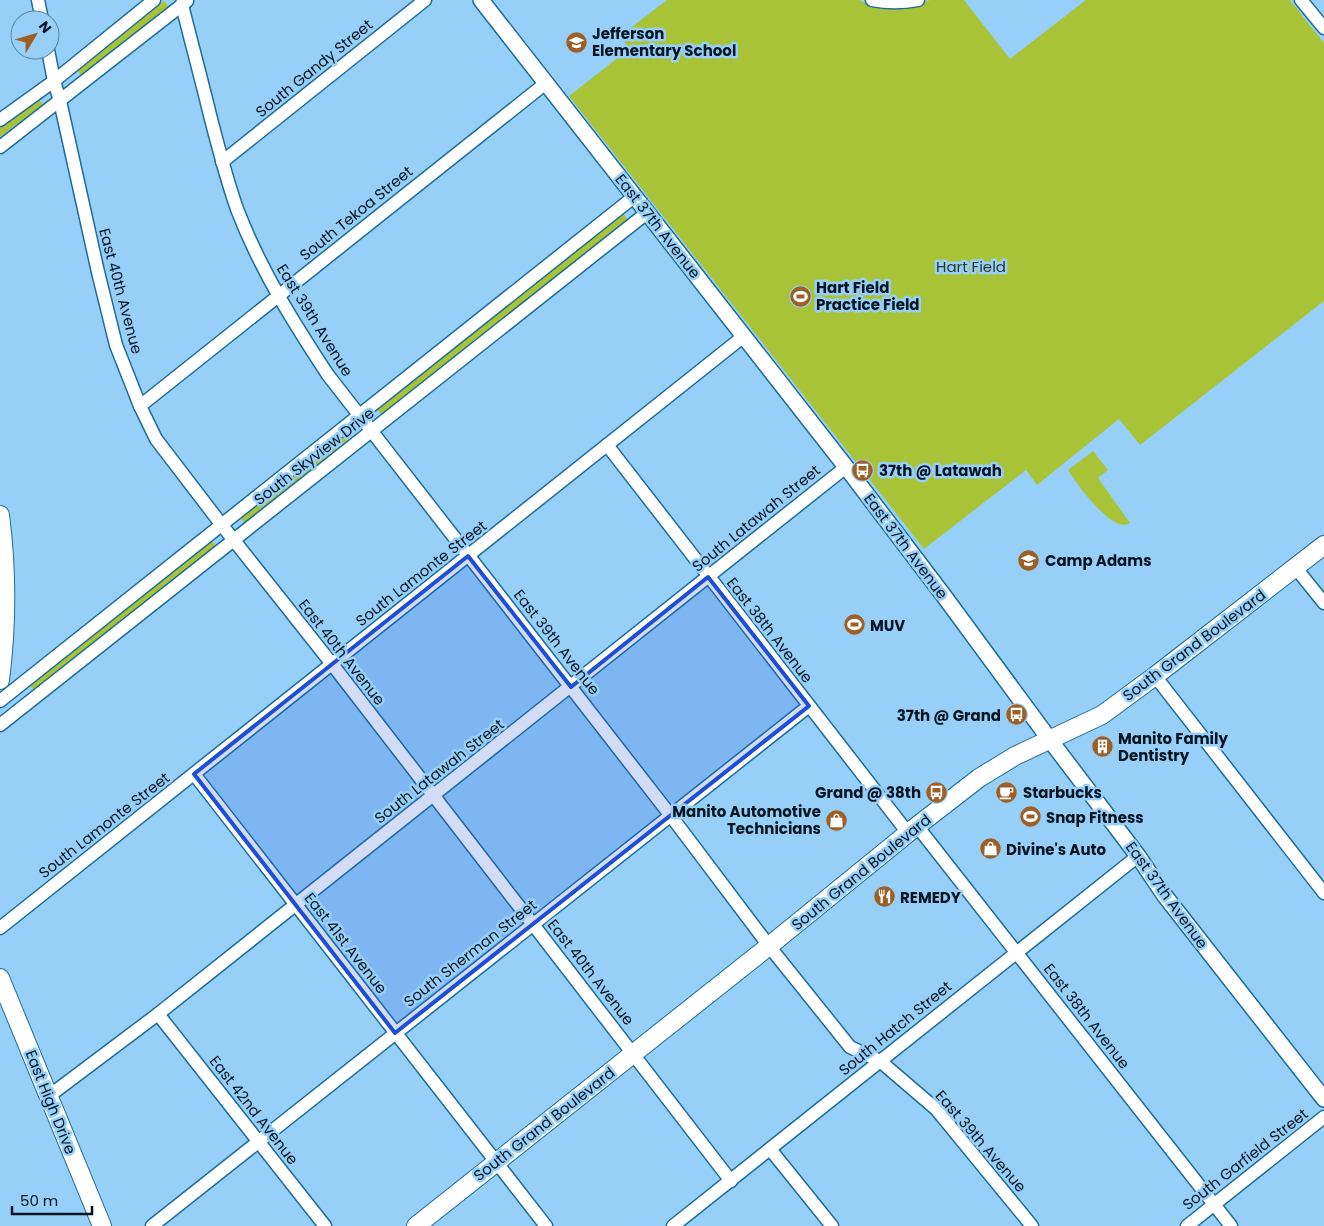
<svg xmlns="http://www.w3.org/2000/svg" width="1324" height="1226" viewBox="0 0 1324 1226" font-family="Poppins,sans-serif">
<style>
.green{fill:#a9c338}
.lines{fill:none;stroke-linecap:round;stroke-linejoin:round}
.minor-casing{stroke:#1c6c9a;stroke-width:15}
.tertiary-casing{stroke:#1c6c9a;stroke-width:18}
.secondary-casing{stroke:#1c6c9a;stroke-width:20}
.minor{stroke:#fff;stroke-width:12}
.tertiary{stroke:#fff;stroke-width:15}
.secondary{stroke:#fff;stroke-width:18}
.marked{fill:#1d4ed8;fill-opacity:0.2;stroke:#1d4ed8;stroke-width:4;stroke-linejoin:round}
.labels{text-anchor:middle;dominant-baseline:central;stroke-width:5;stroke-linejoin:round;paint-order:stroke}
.poi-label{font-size:15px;font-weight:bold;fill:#001321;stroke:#96d0f9;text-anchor:start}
.street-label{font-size:15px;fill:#001321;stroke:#96d0f9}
.park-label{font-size:15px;fill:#2d331c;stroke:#96d0f9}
</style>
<rect width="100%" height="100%" fill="#96d0f9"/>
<!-- green -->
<g class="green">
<polygon points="667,0 859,0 868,4 912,5 930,0 964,0 1010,59 1086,0 1290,0 1324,43 1324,301 1140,445 1119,419 1037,485 1026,470 924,549 569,96 629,49 620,36"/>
<polygon points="164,1 169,7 81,77 77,69"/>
<polygon points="38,99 43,104 0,137 0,128"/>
<polygon points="623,213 628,220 382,415 376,408"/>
<polygon points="348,431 353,437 245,524 240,517"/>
<path d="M1093,451L1108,470L1098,478L1130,523C1113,535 1076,483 1068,470Z"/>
<polygon points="211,540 216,546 34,691 29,684"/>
</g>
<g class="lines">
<defs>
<g id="minor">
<polyline points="38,0 42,20"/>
<path d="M183,0L182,5C191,41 201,78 210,115C218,146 226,178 237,209C260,269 293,322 328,375L671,816L769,946L850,1047L880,1061L936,1109L1032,1226"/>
<path d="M872,0C887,3 902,3 918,0"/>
<polyline points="1301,0 1324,28"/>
<polyline points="48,50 54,81 60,101 98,272 116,345 140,406 156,439 221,524 332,664 731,1181"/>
<polyline points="0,120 54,81 154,0"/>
<polyline points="0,147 187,1"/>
<polyline points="222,162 425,0"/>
<polyline points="140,406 546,83"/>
<polyline points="607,445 908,833"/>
<polyline points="1295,567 1324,603"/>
<polyline points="1155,676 1324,893"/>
<polyline points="0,701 635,196"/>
<polyline points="0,725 648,212"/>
<polyline points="194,774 546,1226"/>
<polyline points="917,826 1231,1226"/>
<polyline points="0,928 744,336"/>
<polyline points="158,1014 325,1226"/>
<polyline points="49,1096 158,1014 846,467"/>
<polyline points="770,1149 832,1226"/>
<polyline points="152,1226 809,706"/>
<polyline points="673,1226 1138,856"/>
<polyline points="1187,1226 1324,1117"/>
</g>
<polyline id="tertiary" points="481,0 846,467 944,596 1050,740 1138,856 1165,896 1324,1099"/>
<g id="secondary">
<path d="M0,515C7,569 7,625 0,680"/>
<polyline points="0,978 102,1226"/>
<polyline points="416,1226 769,946 908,833 979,778 1015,756 1102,715 1155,676 1324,545"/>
</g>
</defs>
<!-- minor casing -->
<use href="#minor" class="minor-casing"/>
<!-- tertiary casing -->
<use href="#tertiary" class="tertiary-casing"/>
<!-- secondary casing -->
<use href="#secondary" class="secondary-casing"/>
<!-- minor -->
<use href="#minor" class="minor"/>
<!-- tertiary -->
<use href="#tertiary" class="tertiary"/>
<!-- secondary -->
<use href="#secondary" class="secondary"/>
</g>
<!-- marked area -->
<path class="marked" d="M468,556L571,687L708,577L809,706L395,1033L194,774Z"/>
<!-- icons -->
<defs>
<symbol id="school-disc" viewBox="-11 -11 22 22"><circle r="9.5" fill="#9d5f25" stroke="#96d0f9"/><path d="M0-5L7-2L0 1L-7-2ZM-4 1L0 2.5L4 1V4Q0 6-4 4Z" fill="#fff"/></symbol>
<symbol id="stadium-disc" viewBox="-11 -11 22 22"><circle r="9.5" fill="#9d5f25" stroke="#96d0f9"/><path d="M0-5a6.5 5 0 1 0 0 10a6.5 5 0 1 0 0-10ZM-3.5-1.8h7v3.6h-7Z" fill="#fff"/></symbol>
<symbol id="bus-disc" viewBox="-11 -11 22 22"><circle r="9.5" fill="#9d5f25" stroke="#96d0f9"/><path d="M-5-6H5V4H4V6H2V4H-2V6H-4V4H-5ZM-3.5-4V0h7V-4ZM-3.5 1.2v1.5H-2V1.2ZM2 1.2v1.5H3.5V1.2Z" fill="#fff"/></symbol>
<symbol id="building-disc" viewBox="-11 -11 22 22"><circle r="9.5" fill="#9d5f25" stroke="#96d0f9"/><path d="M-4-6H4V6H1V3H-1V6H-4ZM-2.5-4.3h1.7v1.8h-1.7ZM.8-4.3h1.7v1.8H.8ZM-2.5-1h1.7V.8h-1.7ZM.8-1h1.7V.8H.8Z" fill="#fff"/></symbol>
<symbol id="cafe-disc" viewBox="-11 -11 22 22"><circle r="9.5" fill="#9d5f25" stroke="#96d0f9"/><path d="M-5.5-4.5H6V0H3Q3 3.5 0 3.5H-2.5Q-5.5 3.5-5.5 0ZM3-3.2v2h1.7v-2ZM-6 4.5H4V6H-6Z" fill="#fff"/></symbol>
<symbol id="shop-disc" viewBox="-11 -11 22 22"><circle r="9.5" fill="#9d5f25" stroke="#96d0f9"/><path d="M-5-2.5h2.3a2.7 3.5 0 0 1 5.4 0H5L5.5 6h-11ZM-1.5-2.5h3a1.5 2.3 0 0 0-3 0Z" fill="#fff"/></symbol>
<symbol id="restaurant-disc" viewBox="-11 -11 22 22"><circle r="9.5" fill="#9d5f25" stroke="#96d0f9"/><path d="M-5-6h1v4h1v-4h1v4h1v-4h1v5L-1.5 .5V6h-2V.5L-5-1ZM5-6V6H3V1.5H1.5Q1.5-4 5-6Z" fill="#fff"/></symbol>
</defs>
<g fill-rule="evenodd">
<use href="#school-disc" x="564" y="30" width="25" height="25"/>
<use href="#stadium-disc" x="788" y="284" width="25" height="25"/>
<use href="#bus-disc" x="850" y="458" width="25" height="25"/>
<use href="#school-disc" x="1016" y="548" width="25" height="25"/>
<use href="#stadium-disc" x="842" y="612" width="25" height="25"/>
<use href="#bus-disc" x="1004" y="702" width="25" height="25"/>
<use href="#building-disc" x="1090" y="734" width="25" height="25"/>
<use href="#bus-disc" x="924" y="780" width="25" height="25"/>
<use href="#cafe-disc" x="994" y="780" width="25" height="25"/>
<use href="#stadium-disc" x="1018" y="804" width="25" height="25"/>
<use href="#shop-disc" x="824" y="808" width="25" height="25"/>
<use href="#shop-disc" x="978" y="836" width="25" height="25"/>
<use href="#restaurant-disc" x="872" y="884" width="25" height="25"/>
</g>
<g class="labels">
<!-- poi labels -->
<g class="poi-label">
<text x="592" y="33">Jefferson<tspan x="592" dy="17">Elementary School</tspan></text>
<text x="816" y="287">Hart Field<tspan x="816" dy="17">Practice Field</tspan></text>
<text x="879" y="470">37th @ Latawah</text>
<text x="1045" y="560">Camp Adams</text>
<text x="870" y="625">MUV</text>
<text x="1001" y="715" text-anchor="end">37th @ Grand</text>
<text x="1118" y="738">Manito Family<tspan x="1118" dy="17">Dentistry</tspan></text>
<text x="921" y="792" text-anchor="end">Grand @ 38th</text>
<text x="1023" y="792">Starbucks</text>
<text x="821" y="811" text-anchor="end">Manito Automotive<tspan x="821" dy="17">Technicians</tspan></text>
<text x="1046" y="817">Snap Fitness</text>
<text x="1006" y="849">Divine's Auto</text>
<text x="900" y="897">REMEDY</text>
</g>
<!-- street labels -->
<g class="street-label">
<text transform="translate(314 68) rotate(-39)">South Gandy Street</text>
<text transform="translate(356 213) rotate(-39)">South Tekoa Street</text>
<text transform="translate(658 226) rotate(52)">East 37th Avenue</text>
<text transform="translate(121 291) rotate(75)">East 40th Avenue</text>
<text transform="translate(315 320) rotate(58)">East 39th Avenue</text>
<text transform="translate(314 456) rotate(-38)">South Skyview Drive</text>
<text transform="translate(756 518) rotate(-39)">South Latawah Street</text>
<text transform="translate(906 546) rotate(53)">East 37th Avenue</text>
<text transform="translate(421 573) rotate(-38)">South Lamonte Street</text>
<text transform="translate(770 630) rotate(52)">East 38th Avenue</text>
<text transform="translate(557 642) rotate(52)">East 39th Avenue</text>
<text transform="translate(1194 645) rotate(-37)">South Grand Boulevard</text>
<text transform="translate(342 652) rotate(52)">East 40th Avenue</text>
<text transform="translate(439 771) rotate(-38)">South Latawah Street</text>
<text transform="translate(104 825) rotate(-38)">South Lamonte Street</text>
<text transform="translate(861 872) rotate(-39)">South Grand Boulevard</text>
<text transform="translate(1167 895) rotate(54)">East 37th Avenue</text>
<text transform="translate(346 943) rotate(52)">East 41st Avenue</text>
<text transform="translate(470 953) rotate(-38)">South Sherman Street</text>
<text transform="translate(591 972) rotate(52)">East 40th Avenue</text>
<text transform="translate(1087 1016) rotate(52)">East 38th Avenue</text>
<text transform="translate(895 1028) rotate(-39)">South Hatch Street</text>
<text transform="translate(51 1102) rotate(68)">East High Drive</text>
<text transform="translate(254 1110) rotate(52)">East 42nd Avenue</text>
<text transform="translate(544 1124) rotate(-38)">South Grand Boulevard</text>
<text transform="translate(981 1141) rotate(49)">East 39th Avenue</text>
<text transform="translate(1245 1159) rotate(-38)">South Garfield Street</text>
</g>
<!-- park labels -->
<g class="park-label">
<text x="971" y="266">Hart Field</text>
</g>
</g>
<!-- north arrow -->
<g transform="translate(35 35) rotate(52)"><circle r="24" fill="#96d0f9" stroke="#5a84a3"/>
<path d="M0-4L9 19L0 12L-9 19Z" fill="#9d5f25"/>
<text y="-8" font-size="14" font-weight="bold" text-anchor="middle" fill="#001321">N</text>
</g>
<!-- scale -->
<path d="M12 1206v8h80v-8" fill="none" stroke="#001321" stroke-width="2.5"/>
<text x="20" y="1206" font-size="15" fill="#001321" stroke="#96d0f9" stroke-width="4" paint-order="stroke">50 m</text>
</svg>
